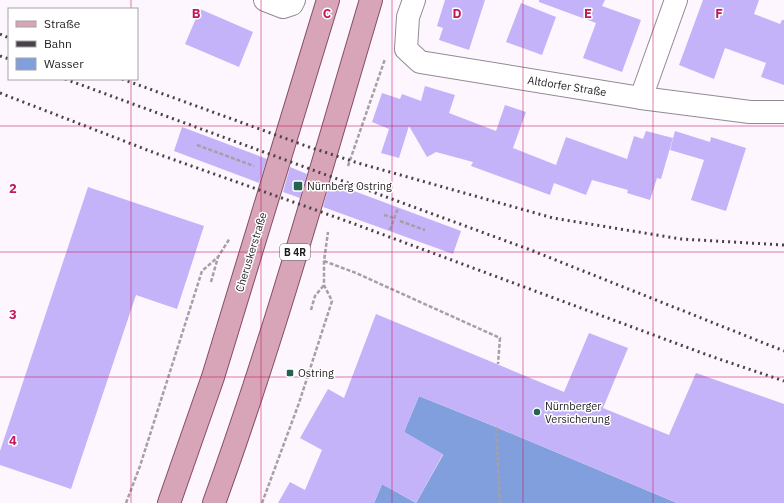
<svg xmlns="http://www.w3.org/2000/svg" width="784" height="503" viewBox="0 0 784 503" font-family="'IBM Plex Sans',sans-serif">
<style>
.water{fill:#819fdd}
.building{fill:#c4b3f8}
.lines{fill:none;stroke-linecap:round;stroke-linejoin:round}
.minor-casing{stroke:#938a93;stroke-width:24}
.primary-casing{stroke:#864e63;stroke-width:24}
.path{stroke:#a6a0a6;stroke-width:2.5;stroke-dasharray:4 2;stroke-linecap:butt}
.minor{stroke:#fff;stroke-width:22}
.primary{stroke:#d8a5b8;stroke-width:22}
.rail{stroke:#484348;stroke-width:3;stroke-dasharray:2 4;stroke-linecap:butt}
.grid{fill:none;stroke:#c2185b;stroke-width:1;stroke-opacity:0.55}
.poi-dot{fill:#236351;stroke:#fff;stroke-width:1.5}
.labels{text-anchor:middle;dominant-baseline:central;stroke-width:3;stroke-linejoin:round;paint-order:stroke}
.shield{fill:#fff;stroke:#625f62;stroke-width:1}
.shield-label{font-size:10px;font-weight:bold;fill:#1f1b1f}
.street-label{font-size:11px;fill:#1f1b1f;stroke:#fff}
.poi-label{font-size:11px;fill:#1f1b1f;stroke:#fff;text-anchor:start}
.grid-label{font-size:13px;text-anchor:middle;font-weight:bold;fill:#c2185b;stroke:#fff;stroke-width:3;stroke-linejoin:round;paint-order:stroke}
</style>
<rect width="100%" height="100%" fill="#fef6fe"/>
<!-- water -->
<polygon class="water" points="419,396 496,427 677,503 374,503 382,484 416,503 443,455 404,432"/>
<!-- building -->
<g class="building">
<polygon points="445,0 485,0 469,50 439,40 443,28 437,26"/>
<polygon points="539,0 605,0 602,6 641,20 622,72 583,58 596,23 539,2"/>
<polygon points="703,0 759,0 754,14 780,24 782,20 784,20 784,85 761,77 766,63 725,48 714,79 679,65"/>
<polygon points="521,3 556,17 542,55 506,42"/>
<polygon points="200,9 253,32 239,67 185,44"/>
<polygon points="425,86 455,95 449,113 496,131 505,105 526,112 513,148 556,165 566,137 627,159 634,136 643,139 646,131 673,138 661,179 657,178 650,200 627,193 628,190 592,180 586,195 554,183 550,195 471,166 473,162 436,152 427,157 409,126 399,158 381,153 389,129 372,122 382,93 400,99 402,94 421,101"/>
<polygon points="182,127 267,159 259,183 174,151"/>
<polygon points="675,131 710,142 711,137 746,148 726,211 691,200 704,160 670,150"/>
<polygon points="290,167 307,174 300,198 283,192"/>
<polygon points="330,182 461,231 453,254 323,207"/>
<polygon points="88,187 204,226 177,309 136,295 71,489 0,465 0,451"/>
<polygon points="376,314 564,392 589,333 628,348 603,408 669,435 696,373 784,404 784,503 677,503 496,427 419,396 404,432 443,454 416,503 382,484 374,503 278,503 290,482 305,490 322,450 300,438 328,389 344,398"/>
</g>
<g class="lines">
<defs>
<g id="minor">
<polyline points="265,0 283,7 292,4 294,0"/>
<polyline points="414,0 408,17 406,49 420,62 641,98 750,112 784,112"/>
<polyline points="641,98 676,0"/>
</g>
<g id="primary">
<polyline points="169,503 213,377 328,0"/>
<path d="M214,503C274,338 321,168 371,0"/>
</g>
</defs>
<!-- minor casing -->
<use href="#minor" class="minor-casing"/>
<!-- primary casing -->
<use href="#primary" class="primary-casing"/>
<!-- path -->
<g class="path">
<polyline points="197,145 254,166"/>
<polyline points="348,166 385,59"/>
<polyline points="384,215 394,218"/>
<polyline points="400,221 425,230"/>
<polyline points="390,230 398,208"/>
<polyline points="324,261 356,273 500,338 498,364"/>
<polyline points="211,282 218,257"/>
<polyline points="311,310 315,296 324,285"/>
<polyline points="496,427 500,503"/>
<polyline points="126,503 140,466 202,271 218,257 230,238"/>
<polyline points="262,503 299,403 332,301 324,285 324,261 328,232"/>
</g>
<!-- minor -->
<use href="#minor" class="minor"/>
<!-- primary -->
<use href="#primary" class="primary"/>
<!-- rail -->
<g class="rail">
<polyline points="0,34 9,38"/>
<polyline points="0,56 9,59"/>
<polyline points="65,79 528,249 784,351"/>
<polyline points="122,79 309,147 358,163 553,218 681,239 784,245"/>
<polyline points="0,93 155,153 341,219 713,357 784,381"/>
</g>
</g>
<!-- grid -->
<path class="grid" d="M131,0V9M261,0V503M392,0V503M523,0V503M653,0V503M131,79V503M0,126H784M0,252H784M0,377H784"/>
<!-- markers -->
<g class="poi-dot">
<rect x="293" y="181" width="10" height="10" rx="2"/>
<rect x="286" y="369" width="8" height="8" rx="2"/>
<circle cx="537" cy="412" r="4"/>
</g>
<g class="labels">
<!-- shield labels -->
<rect class="shield" x="280" y="244" width="30" height="16" rx="3"/>
<g class="shield-label">
<text x="295" y="252">B 4R</text>
</g>
<!-- street labels -->
<g class="street-label">
<text transform="translate(567 86) rotate(9)">Altdorfer Straße</text>
<text transform="translate(251 252) rotate(-73)">Cheruskerstraße</text>
</g>
<!-- poi labels -->
<g class="poi-label">
<text x="307" y="186">Nürnberg Ostring</text>
<text x="298" y="373">Ostring</text>
<text x="545" y="406">Nürnberger<tspan x="545" dy="13">Versicherung</tspan></text>
</g>
</g>
<g class="grid-label">
<text x="196" y="18">B</text>
<text x="327" y="18">C</text>
<text x="457" y="18">D</text>
<text x="588" y="18">E</text>
<text x="719" y="18">F</text>
<text x="13" y="193">2</text>
<text x="13" y="319">3</text>
<text x="13" y="445">4</text>
</g>
<!-- legend -->
<rect x="8" y="8" width="130" height="72" fill="#ffffff" stroke="#a5a4a5"/>
<rect x="16" y="21" width="20" height="6" fill="#d8a5b8" stroke="#a5a4a5"/>
<text x="44" y="28" font-size="12" fill="#1f1b1f">Straße</text>
<rect x="16" y="41" width="20" height="6" fill="#484348" stroke="#a5a4a5"/>
<text x="44" y="48" font-size="12" fill="#1f1b1f">Bahn</text>
<rect x="16" y="58" width="20" height="12" fill="#819fdd" stroke="#a5a4a5"/>
<text x="44" y="68" font-size="12" fill="#1f1b1f">Wasser</text>
</svg>
